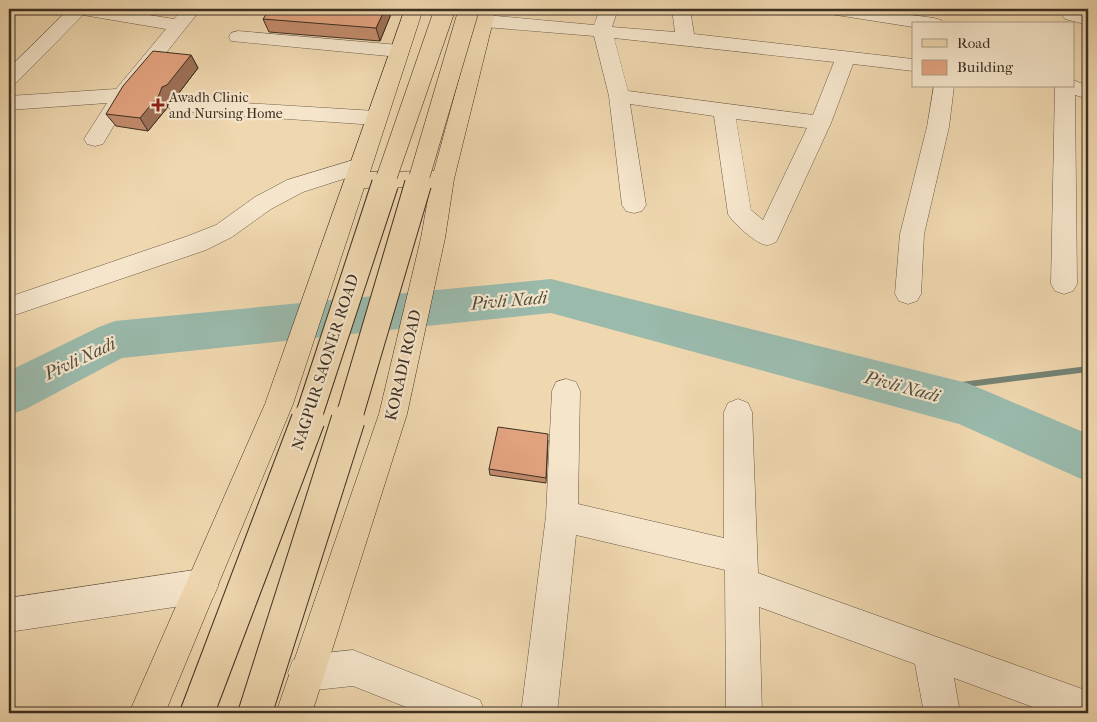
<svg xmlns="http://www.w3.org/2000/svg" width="1097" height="722" viewBox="0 0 1097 722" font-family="'IM FELL French Canon',serif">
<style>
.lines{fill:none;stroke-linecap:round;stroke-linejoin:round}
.stream{fill:#748375;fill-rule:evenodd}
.river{fill:#9abaac;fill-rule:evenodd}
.minor-casing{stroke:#695a45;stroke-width:1}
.major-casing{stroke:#3c3022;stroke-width:1}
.minor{fill:#f5e5cb;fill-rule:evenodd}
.major{fill:#efd7af;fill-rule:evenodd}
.highway-bridge-far2-casing{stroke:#3c3022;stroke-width:21;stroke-linecap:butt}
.highway-bridge-far1-casing{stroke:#3c3022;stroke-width:28;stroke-linecap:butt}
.highway-bridge-casing{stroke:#3c3022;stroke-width:35;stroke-linecap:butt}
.highway-bridge-far2{stroke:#efd7af;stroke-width:20}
.highway-bridge-far1{stroke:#efd7af;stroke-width:26}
.highway-bridge{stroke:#efd7af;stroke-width:33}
.wall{fill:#c28b6c;stroke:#3c3022}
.shaded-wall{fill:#9e7158;stroke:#3c3022}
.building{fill:#e1a27e;stroke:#3c3022}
.poi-dot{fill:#8f2418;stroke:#f5e5cb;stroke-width:2}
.labels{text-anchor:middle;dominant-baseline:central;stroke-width:4.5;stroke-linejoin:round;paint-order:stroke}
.far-poi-label{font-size:14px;fill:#3c3022;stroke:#f5e5cb;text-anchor:start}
.street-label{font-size:16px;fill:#3c3022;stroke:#f5e5cb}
.water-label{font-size:18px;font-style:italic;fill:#4f4c3e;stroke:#f5e5cb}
</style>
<rect width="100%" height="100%" fill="#efd7af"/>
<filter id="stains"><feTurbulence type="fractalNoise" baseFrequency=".004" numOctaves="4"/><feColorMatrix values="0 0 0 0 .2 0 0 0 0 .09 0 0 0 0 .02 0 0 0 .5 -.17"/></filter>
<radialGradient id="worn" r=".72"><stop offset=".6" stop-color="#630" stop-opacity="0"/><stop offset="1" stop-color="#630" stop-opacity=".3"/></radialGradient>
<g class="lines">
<!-- stream -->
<polygon class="stream" points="1088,366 1088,372 914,394 911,393 910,391 911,389 914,388"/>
<!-- river -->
<polygon class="river" points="551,279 967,383 984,390 1088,434 1088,482 959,424 551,313 122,358 26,409 9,415 9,371 99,327 115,321"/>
<defs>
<g id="minor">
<polygon points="69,9 112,9 174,19 183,9 201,9 130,98 103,144 95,146 87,144 84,139 107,103 9,110 9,96 116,89 166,29 83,15 16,83 9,85 9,68"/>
<path d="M600,9H618L612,27L675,32L672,9H690L694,34L913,59V71L853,64L831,123L779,236L776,242C773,243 770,245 767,245C757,245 733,223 728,214L714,116L630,104L646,205L642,211L634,213L626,211L622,205L609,96L594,36L485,27L479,25L476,21L479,17L485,15L594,25ZM614,38L834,62L813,115L628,91ZM736,119L807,128L763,220L751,210Z"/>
<polygon points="821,9 866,9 934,18 941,20 943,24 913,24 913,27 830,14 824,13"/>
<polygon points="1071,10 1088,14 1088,25 1065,19 1062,15 1065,11"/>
<polygon points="238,31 399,45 406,47 409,51 406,55 399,57 231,41 229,37 231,33"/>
<polygon points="1073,80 1088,86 1088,99 1075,95 1077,284 1073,291 1064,294 1055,291 1051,284 1055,86 1073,86"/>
<polygon points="934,86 954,86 949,127 924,234 921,294 917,301 908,304 899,301 895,294 900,234 927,127"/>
<polygon points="178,99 376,111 383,113 386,118 383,123 376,125 171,111 168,106 171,101"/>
<polygon points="360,158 368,161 371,166 368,171 303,192 271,209 232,237 206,250 9,317 9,297 188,236 216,225 255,197 287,180"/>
<polygon points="566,379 576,382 580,391 578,504 724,538 724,412 728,403 738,399 748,403 752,412 758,573 1088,691 1088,713 1049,713 954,678 960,713 924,713 915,664 759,607 762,713 726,713 725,570 576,535 557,713 521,713 546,516 552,391 556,382"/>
<polygon points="201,569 213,574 218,586 213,598 201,603 9,632 9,598"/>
<polygon points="353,650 480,700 485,713 421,713 353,686 306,691 293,686 288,673 293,660 306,655"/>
</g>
<polygon id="major" points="405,9 423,9 370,172 434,171 478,9 496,9 454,179 445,238 407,414 312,713 276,713 379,414 421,238 430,187 364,188 293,404 165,713 129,713 265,404"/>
</defs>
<!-- minor casing -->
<use href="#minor" class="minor-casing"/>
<!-- major casing -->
<use href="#major" class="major-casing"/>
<!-- minor -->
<use href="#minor" class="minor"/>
<!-- major -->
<use href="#major" class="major"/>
<defs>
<g id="highway-bridge-far2">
<polyline points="384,185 445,9"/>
<polyline points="417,185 469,9"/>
</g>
<g id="highway-bridge-far1">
<polyline points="307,421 385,184"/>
<polyline points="348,421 418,184"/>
</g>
<g id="highway-bridge">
<polyline points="197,713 308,420"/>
<polyline points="255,713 348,420"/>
</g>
</defs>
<!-- highway-bridge-far2 casing -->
<use href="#highway-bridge-far2" class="highway-bridge-far2-casing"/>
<!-- highway-bridge-far1 casing -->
<use href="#highway-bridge-far1" class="highway-bridge-far1-casing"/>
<!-- highway-bridge casing -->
<use href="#highway-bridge" class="highway-bridge-casing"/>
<!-- highway-bridge-far2 -->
<use href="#highway-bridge-far2" class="highway-bridge-far2"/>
<!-- highway-bridge-far1 -->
<use href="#highway-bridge-far1" class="highway-bridge-far1"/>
<!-- highway-bridge -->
<use href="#highway-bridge" class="highway-bridge"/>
</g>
<!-- wall -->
<g class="wall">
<polygon points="391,14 380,41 269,32 263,19"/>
<polygon points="191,55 198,68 175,98 169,100 167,108 148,131 116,126 106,114"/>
<polygon points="548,440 546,483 490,475 489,469"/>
</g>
<!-- shaded-wall -->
<g class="shaded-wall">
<polygon points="385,9 390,9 391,14 380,41 376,28"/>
<polygon points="191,55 198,68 175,98 169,100 167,108 148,131 140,118 162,87"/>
</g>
<!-- building -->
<g class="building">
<polygon points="270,9 385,9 376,28 263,19"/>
<polygon points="153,51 191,55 167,85 162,87 159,95 140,118 106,114 123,86"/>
<polygon points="498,427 548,434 546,478 489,469"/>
</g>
<!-- markers -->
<path class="poi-dot" d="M155.5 97.5h5v5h5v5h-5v5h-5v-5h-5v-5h5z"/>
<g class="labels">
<!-- far-poi labels -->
<g class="far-poi-label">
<text x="169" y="97">Awadh Clinic<tspan x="169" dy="16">and Nursing Home</tspan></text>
</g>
<!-- street labels -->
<g class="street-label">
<text transform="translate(325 362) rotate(-72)">NAGPUR SAONER ROAD</text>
<text transform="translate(403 365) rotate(-77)">KORADI ROAD</text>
</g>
<!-- water labels -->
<g class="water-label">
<text transform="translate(509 301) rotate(-5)">Pivli Nadi</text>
<text transform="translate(80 359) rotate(-25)">Pivli Nadi</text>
<text transform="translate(902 387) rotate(15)">Pivli Nadi</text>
</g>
</g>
<!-- margin -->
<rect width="1097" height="722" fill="none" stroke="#efd7af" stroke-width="30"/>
<rect x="10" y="10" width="1077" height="702" fill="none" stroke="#3c3022" stroke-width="2.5"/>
<rect x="15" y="15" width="1067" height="692" fill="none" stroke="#3c3022"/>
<!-- legend -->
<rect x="912" y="22" width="162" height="65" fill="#f5e5cb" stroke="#ab9d87"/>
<rect x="922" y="39" width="25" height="8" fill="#efd7af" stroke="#ab9d87"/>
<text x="957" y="48" font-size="15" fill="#3c3022">Road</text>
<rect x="922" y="60" width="25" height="15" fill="#e1a27e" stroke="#ab9d87"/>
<text x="957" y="72" font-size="15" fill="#3c3022">Building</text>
<rect width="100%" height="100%" filter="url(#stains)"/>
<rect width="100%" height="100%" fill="url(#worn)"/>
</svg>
